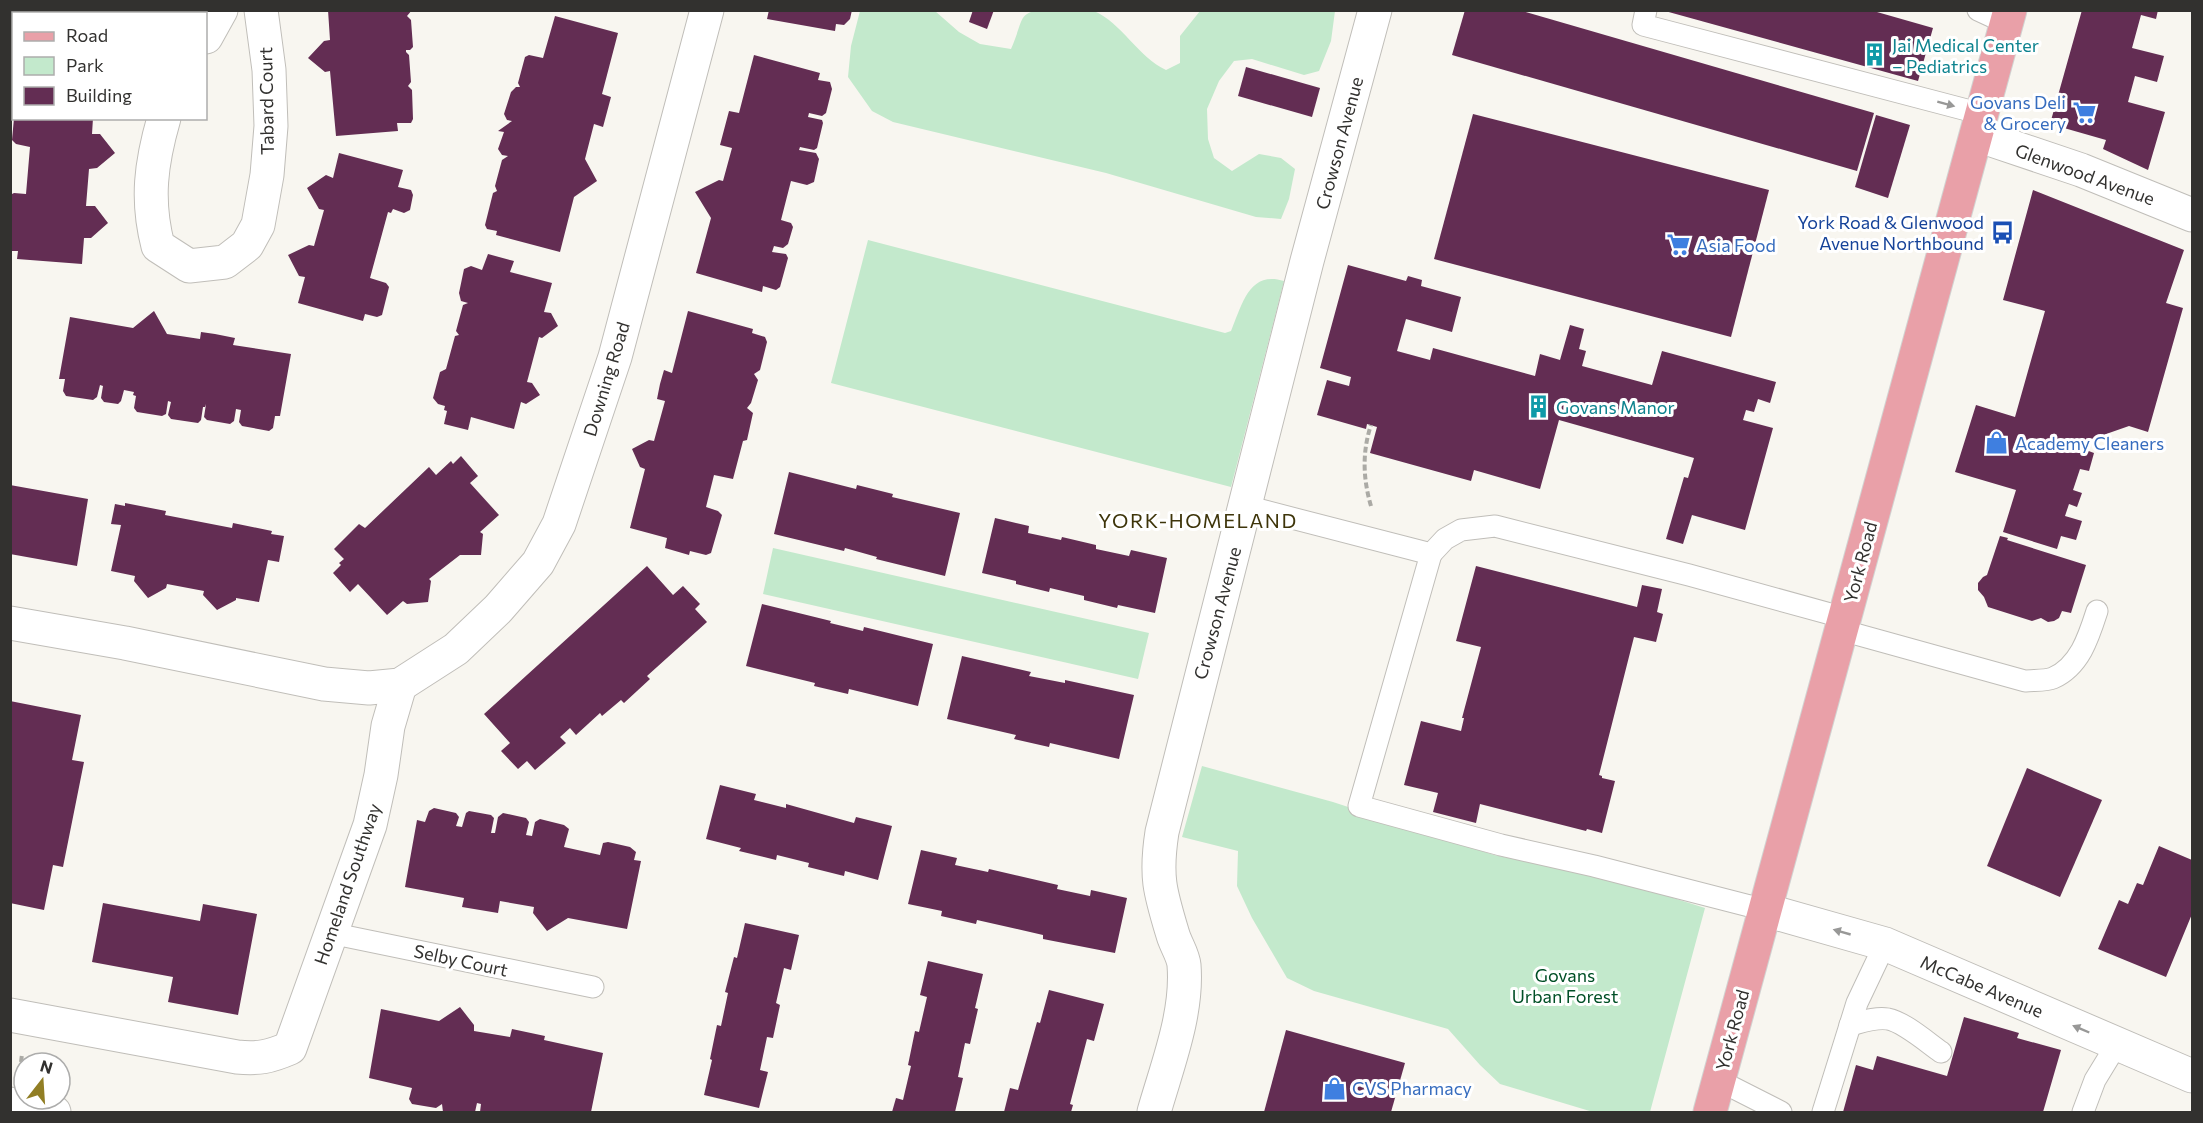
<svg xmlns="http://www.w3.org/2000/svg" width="2203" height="1123" viewBox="0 0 2203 1123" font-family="Commissioner,sans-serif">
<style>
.green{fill:#c3e9cc}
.building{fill:#632d53}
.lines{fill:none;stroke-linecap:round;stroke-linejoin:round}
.lane-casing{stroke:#c0beb9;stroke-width:23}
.street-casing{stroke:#c0beb9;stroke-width:35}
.primary-casing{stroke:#d2d2d1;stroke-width:35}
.path{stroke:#abaaa5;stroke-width:4;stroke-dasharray:6 3;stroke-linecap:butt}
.lane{stroke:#fff;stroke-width:21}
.street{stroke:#fff;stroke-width:33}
.primary{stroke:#e9a0a8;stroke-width:33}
.oneway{fill:#989897}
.labels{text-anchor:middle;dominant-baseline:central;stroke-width:6;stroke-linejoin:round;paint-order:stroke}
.culture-label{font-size:18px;fill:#0d838f;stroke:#fff;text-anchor:start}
.street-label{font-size:18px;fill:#32312f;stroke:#fff}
.shop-label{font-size:18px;fill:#366cbe;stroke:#fff;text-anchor:start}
.transit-label{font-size:18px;fill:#164399;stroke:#fff;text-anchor:end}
.park-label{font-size:18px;fill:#004f26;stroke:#fff}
.neighbourhood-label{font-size:20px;letter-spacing:1.5px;fill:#3e350a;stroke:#fff}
</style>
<rect width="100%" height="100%" fill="#f8f6f0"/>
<!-- green -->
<g class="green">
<path d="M860,11H935L959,32L980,44L1011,49C1026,15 1015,10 1057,10C1067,10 1085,7 1094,11C1122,23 1138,57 1166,70L1180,63V36L1200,11H1335L1331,41L1319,71L1304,75L1252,59L1234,61L1219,81L1207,109L1208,139L1214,158L1232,171L1259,154L1281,158L1295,169L1289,199L1281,219L1256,217L1106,173L893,122L872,111L848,77L851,46Z"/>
<path d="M868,240L1225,333L1231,331C1242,305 1249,270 1284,281L1231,487L831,383Z"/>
<polygon points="773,548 1149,633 1138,679 763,594"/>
<polygon points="1202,766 1333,802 1494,855 1613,879 1705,908 1650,1112 1593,1112 1500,1084 1480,1065 1448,1029 1314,991 1287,978 1252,918 1237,886 1238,851 1182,837"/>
</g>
<!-- building -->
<g class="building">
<polygon points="57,10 152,10 154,11 153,14 56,14"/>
<polygon points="328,10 412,10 407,16 411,20 413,47 410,50 406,50 406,52 409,55 411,82 408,86 412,90 413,119 411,123 397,123 398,131 336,136 330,71 325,72 308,58 324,41 330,40"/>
<polygon points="769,10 852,10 850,19 844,25 836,24 835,31 767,19"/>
<polygon points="973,10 994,10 987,29 969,22"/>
<polygon points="1465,10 1519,10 1874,113 1857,171 1452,55"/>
<polygon points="1870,10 1933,28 1918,81 1665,11"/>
<polygon points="2082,10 2158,10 2156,19 2141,15 2132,48 2164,56 2157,82 2135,76 2128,102 2165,112 2148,170 2103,149 2106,140 2050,124"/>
<polygon points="555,16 618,33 602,94 611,97 603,127 594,124 585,159 597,181 574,197 560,252 496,235 497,231 487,229 485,225 493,193 497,191 495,186 502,160 508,156 502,155 498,149 504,132 498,131 512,121 507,120 504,114 511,92 516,87 520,87 518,83 525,57 529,55 543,58"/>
<polygon points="754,55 820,73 818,80 830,82 832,89 826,113 822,116 809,113 808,117 822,120 823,123 817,148 814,150 800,147 799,150 816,153 819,159 814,182 807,185 791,181 781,220 791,223 793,227 788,244 783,248 774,246 772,252 786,254 788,258 780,287 776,290 763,286 762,292 696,273 711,218 695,192 719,180 723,181 732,148 720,145 729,111 739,113"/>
<polygon points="1246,67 1320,88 1312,117 1238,96"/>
<polygon points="1473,114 1769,190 1731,337 1434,259"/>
<polygon points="1876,115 1910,125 1888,198 1855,187"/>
<polygon points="14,118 93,118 92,134 100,134 115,153 97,168 89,169 86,206 95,206 108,223 91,238 84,238 82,264 17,259 18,251 10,251 10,195 14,193 26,194 30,147 16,144 12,140"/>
<polygon points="339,153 403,170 398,187 411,190 413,195 410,210 404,213 393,209 391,213 388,212 370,278 386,283 389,287 382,315 377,317 365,314 363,321 298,303 305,277 299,276 288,255 309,245 314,246 324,210 319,209 307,188 326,175 333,178"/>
<polygon points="2033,190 2184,250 2166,303 2183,308 2148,432 2129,426 2089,440 2086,450 2094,453 2089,471 2080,469 2073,490 2082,493 2077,507 2069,504 2065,516 2082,521 2076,540 2061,536 2057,549 2003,532 2016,490 1955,472 1976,405 2015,417 2045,311 2003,300"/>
<polygon points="488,254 514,261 510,272 552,283 544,312 551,313 558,326 542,338 539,337 527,382 532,383 540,395 526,404 521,402 514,429 471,417 468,430 444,424 447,411 444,410 445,406 438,404 433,398 440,372 446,369 455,336 459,335 456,331 463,305 468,303 461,301 459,293 464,269 471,266 482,270"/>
<polygon points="1348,265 1406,281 1408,276 1422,280 1421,286 1461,297 1452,332 1406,319 1397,351 1430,360 1433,348 1535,376 1540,354 1560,360 1570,325 1584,329 1579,349 1586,351 1582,366 1652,385 1662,351 1776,382 1770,403 1758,399 1754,412 1746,410 1743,420 1773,428 1745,530 1692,515 1683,544 1666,539 1684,477 1688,478 1694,458 1559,420 1540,489 1474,470 1471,481 1370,453 1377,427 1367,424 1366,429 1317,415 1327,380 1349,386 1351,377 1320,368"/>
<polygon points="154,311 167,334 200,339 201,332 215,334 235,338 233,345 291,354 280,416 275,416 273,428 269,431 242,426 239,422 241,410 236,409 234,421 230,424 207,420 204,417 206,404 205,407 203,407 201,420 198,423 171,419 168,415 171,402 168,401 166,414 162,416 137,412 134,408 136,396 133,395 134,392 124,390 121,401 118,404 104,402 101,398 103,386 100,385 97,397 93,400 66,396 63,391 65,379 59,379 70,317 133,328"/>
<polygon points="688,311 753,329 752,333 765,337 767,342 760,370 754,374 758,380 751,403 747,408 753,413 747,440 743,441 733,479 714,475 706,507 718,511 722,515 711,553 706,555 690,551 689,555 665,548 667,538 630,528 645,469 640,467 632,449 649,440 654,441 665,401 657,399 660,384 664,370 672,373"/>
<polygon points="461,456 478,476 470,483 499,515 480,532 483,534 481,555 460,555 429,579 431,581 428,602 407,604 403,601 387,615 358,584 350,592 333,573 341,565 339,563 344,559 334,549 359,524 365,528 429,467 436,475 451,461 453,464"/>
<polygon points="789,472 856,489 857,485 893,494 892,497 960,513 945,576 876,559 877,557 845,548 844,551 774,534"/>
<polygon points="10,485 88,499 77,566 10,554"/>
<polygon points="125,503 166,511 165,515 232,528 233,523 272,531 271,534 284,536 279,562 268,560 259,602 236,598 236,600 217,610 203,595 204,591 167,584 166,588 148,598 134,581 135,576 111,571 121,525 111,524 115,504 125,506"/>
<polygon points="995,518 1029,526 1028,533 1061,540 1062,537 1096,545 1096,549 1129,556 1131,550 1167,558 1155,613 1118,605 1117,608 1084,600 1084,596 1050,588 1049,592 1016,584 1016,581 982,573"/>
<polygon points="2000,536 2008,538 2007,540 2086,565 2071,613 2062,611 2059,618 2054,621 2048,622 2041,618 2032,621 1988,607 1984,597 1978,590 1978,583 1983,577 1987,575"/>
<polygon points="647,566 673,595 683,586 700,604 695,609 707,622 647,676 650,679 624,703 621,700 602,716 600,713 576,735 570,728 560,737 566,743 535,770 527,761 518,769 501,751 510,743 484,714"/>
<polygon points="1476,566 1637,607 1642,585 1662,589 1657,612 1663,614 1656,642 1634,637 1599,775 1602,776 1602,778 1615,781 1602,833 1587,829 1586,831 1480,804 1476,823 1433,812 1438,793 1404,785 1421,721 1461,731 1464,718 1462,718 1481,647 1456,641"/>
<polygon points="762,604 831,621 830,623 863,631 864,627 933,644 918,706 849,689 848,694 814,686 815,683 746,666"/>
<polygon points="962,656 1031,672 1029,676 1065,683 1065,680 1134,695 1119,759 1050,743 1049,747 1014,739 1016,735 947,719"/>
<polygon points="10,701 81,715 72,760 84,762 63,867 53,865 44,910 10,903"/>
<polygon points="2027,768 2102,800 2060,897 1987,866"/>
<polygon points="720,785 756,794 754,800 786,808 786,804 854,823 856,817 892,826 878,880 845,871 844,876 808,867 809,863 777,855 776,860 739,851 741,848 706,839"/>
<polygon points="434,808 456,813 459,817 456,826 462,827 466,813 469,811 491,815 494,818 491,833 495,833 498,817 503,813 526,818 529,822 526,835 532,836 535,822 540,819 564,825 569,829 564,847 600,855 603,843 608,842 630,847 636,852 634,860 641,861 627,929 568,918 547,931 533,913 534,907 500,901 498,913 462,907 464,898 405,887 417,820 425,822 429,811"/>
<polygon points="2159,846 2192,860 2192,914 2166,977 2098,949 2119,900 2128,904 2137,883 2143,885"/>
<polygon points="921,850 957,858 955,865 988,872 989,869 1058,885 1057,889 1090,896 1091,890 1127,898 1115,953 1043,939 1043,935 977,920 976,924 941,916 942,911 908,904"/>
<polygon points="103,903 200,921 203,904 257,914 238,1015 168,1002 173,977 92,962"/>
<polygon points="745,923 799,935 791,970 784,968 776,1003 780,1005 773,1038 767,1037 760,1070 768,1072 759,1108 704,1095 712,1060 710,1059 717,1025 721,1026 728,993 725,992 734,957 737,958"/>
<polygon points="928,961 983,974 975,1008 978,1009 970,1044 965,1043 958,1077 963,1078 955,1112 892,1112 896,1098 903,1100 911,1066 908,1065 915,1031 919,1032 927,997 920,995"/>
<polygon points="1049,990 1104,1004 1094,1041 1087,1039 1070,1104 1073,1105 1071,1112 1004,1112 1010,1088 1018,1090 1037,1022 1040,1023"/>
<polygon points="460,1007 474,1025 474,1031 510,1037 512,1029 545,1036 544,1040 603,1053 591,1112 480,1112 481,1104 477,1103 475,1112 443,1112 442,1104 436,1108 412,1104 409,1099 412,1088 369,1078 381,1009 439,1021"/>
<polygon points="1964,1017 2019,1033 2017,1038 2061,1050 2043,1112 1843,1112 1856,1065 1873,1070 1877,1056 1947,1076"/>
<polygon points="1286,1030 1405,1063 1391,1112 1264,1112"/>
</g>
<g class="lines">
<defs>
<g id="lane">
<polyline points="1646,10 1643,25 1982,114"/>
<polyline points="1978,10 2006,23"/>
<polyline points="1245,506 1431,554 1445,539 1461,530 1495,526 1689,575 1845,618"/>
<polyline points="1431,554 1359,806 1501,845 1594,866 1765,910"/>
<path d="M1841,630L2025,681C2033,680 2046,681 2053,678C2080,666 2089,636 2097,611"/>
<polyline points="330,933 593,987"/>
<path d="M1850,1025C1862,1022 1875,1017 1888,1019C1904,1022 1928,1043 1941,1052"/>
<polyline points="1718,1080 1781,1112"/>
<polyline points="1823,1112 1857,1003 1885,944"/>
<polyline points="2083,1112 2095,1080 2117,1044"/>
</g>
<g id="street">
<polyline points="206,37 221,10"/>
<path d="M164,118C151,163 146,200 158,246L189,266L225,262L247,245L258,225L267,175L271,126L269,70L261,10"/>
<polyline points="1977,135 2081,170 2192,215"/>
<polyline points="10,623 125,643 324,684 369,688 400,685 456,649 498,609 538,563 559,524 615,357 707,10"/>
<polyline points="1765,910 1885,944 2192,1076"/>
<path d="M10,1015L237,1057C259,1059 269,1057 290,1048L370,825L381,775L388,726L400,685"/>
<polyline points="10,1104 54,1112"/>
<path d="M1154,1112C1167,1066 1188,1014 1184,965C1183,955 1176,945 1173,935C1160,892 1155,877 1162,832L1307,261L1375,10"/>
</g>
<polyline id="primary" points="1710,1112 2010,10"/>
</defs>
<!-- lane casing -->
<use href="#lane" class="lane-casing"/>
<!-- street casing -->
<use href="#street" class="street-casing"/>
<!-- primary casing -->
<use href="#primary" class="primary-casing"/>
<!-- path -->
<g class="path">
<path d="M1371,506C1363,479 1362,452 1371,425"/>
<polyline points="20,1071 22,1054"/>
</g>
<!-- lane -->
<use href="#lane" class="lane"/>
<!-- street -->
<use href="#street" class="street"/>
<!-- primary -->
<use href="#primary" class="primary"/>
</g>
<!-- one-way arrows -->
<defs><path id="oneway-solid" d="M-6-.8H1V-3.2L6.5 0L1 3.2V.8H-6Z" transform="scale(1.5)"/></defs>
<g class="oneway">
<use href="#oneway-solid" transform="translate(1946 104) rotate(15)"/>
<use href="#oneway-solid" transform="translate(1842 932) rotate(-164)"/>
<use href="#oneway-solid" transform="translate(2081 1029) rotate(-157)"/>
</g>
<!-- icons -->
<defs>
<symbol id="building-bare" viewBox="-9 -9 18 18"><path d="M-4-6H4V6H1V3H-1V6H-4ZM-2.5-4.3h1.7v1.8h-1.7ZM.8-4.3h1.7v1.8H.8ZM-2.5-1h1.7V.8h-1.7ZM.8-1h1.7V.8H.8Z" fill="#0f9aa8" stroke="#fff" stroke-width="2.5" paint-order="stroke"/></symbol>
<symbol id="supermarket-bare" viewBox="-9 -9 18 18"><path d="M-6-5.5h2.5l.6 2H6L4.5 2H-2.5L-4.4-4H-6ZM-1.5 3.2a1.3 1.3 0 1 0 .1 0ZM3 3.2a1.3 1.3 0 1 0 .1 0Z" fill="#3f7fe0" stroke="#fff" stroke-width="2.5" paint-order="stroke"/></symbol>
<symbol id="bus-bare" viewBox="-9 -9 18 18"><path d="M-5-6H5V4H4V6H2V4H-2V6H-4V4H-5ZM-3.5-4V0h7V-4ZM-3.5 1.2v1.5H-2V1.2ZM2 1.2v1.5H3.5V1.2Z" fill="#1a4fb4" stroke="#fff" stroke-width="2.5" paint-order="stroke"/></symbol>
<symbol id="shop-bare" viewBox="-9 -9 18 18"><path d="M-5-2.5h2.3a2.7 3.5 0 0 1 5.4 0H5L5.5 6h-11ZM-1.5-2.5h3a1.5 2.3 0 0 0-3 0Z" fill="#3f7fe0" stroke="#fff" stroke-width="2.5" paint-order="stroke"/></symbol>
</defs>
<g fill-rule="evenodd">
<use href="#building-bare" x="1858" y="38" width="33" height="33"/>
<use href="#supermarket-bare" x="2068" y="96" width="33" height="33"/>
<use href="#bus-bare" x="1986" y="216" width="33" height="33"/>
<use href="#supermarket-bare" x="1662" y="228" width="33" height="33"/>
<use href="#building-bare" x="1522" y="390" width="33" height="33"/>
<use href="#shop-bare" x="1980" y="426" width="33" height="33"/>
<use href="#shop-bare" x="1318" y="1072" width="33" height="33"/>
</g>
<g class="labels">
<!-- culture labels -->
<g class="culture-label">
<text x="1892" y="45">Jai Medical Center<tspan x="1892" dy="21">– Pediatrics</tspan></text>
<text x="1556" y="407">Govans Manor</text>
</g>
<!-- street labels -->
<g class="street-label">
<text transform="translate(266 101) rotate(-91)">Tabard Court</text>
<text transform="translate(1339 143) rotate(-75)">Crowson Avenue</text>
<text transform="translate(2085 174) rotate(20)">Glenwood Avenue</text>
<text transform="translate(606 379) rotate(-73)">Downing Road</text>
<text transform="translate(1860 562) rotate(-75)">York Road</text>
<text transform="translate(1217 613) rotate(-75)">Crowson Avenue</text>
<text transform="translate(347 884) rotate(-71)">Homeland Southway</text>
<text transform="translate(461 960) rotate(12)">Selby Court</text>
<text transform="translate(1982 986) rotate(23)">McCabe Avenue</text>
<text transform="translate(1732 1030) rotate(-75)">York Road</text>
</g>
<!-- shop labels -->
<g class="shop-label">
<text x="2066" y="102" text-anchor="end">Govans Deli<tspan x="2066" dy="21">&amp; Grocery</tspan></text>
<text x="1696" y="245">Asia Food</text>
<text x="2015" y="443">Academy Cleaners</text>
<text x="1352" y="1088">CVS Pharmacy</text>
</g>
<!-- transit labels -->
<g class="transit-label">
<text x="1984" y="222">York Road &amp; Glenwood<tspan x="1984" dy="21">Avenue Northbound</tspan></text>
</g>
<!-- park labels -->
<g class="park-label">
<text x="1565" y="975">Govans<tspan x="1565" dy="21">Urban Forest</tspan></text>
</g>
<!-- neighbourhood labels -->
<g class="neighbourhood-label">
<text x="1198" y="520">YORK-HOMELAND</text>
</g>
</g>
<!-- border -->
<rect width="2203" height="1123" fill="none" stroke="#32312f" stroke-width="24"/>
<!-- legend -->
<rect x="12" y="12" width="195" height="108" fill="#ffffff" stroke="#adadac" stroke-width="1.5"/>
<rect x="24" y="32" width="30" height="9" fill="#e9a0a8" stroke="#adadac" stroke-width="1.5"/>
<text x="66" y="42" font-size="18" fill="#32312f">Road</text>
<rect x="24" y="57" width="30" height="18" fill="#c3e9cc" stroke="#adadac" stroke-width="1.5"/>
<text x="66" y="72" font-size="18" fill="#32312f">Park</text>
<rect x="24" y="87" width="30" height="18" fill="#632d53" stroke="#adadac" stroke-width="1.5"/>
<text x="66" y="102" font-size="18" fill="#32312f">Building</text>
<!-- north arrow -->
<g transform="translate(42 1081) rotate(17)"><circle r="28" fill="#ffffff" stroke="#adadac" stroke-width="1.5"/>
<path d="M0-4.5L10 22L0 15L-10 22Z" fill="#917e24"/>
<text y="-9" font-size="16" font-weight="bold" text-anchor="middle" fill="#32312f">N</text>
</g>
</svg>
